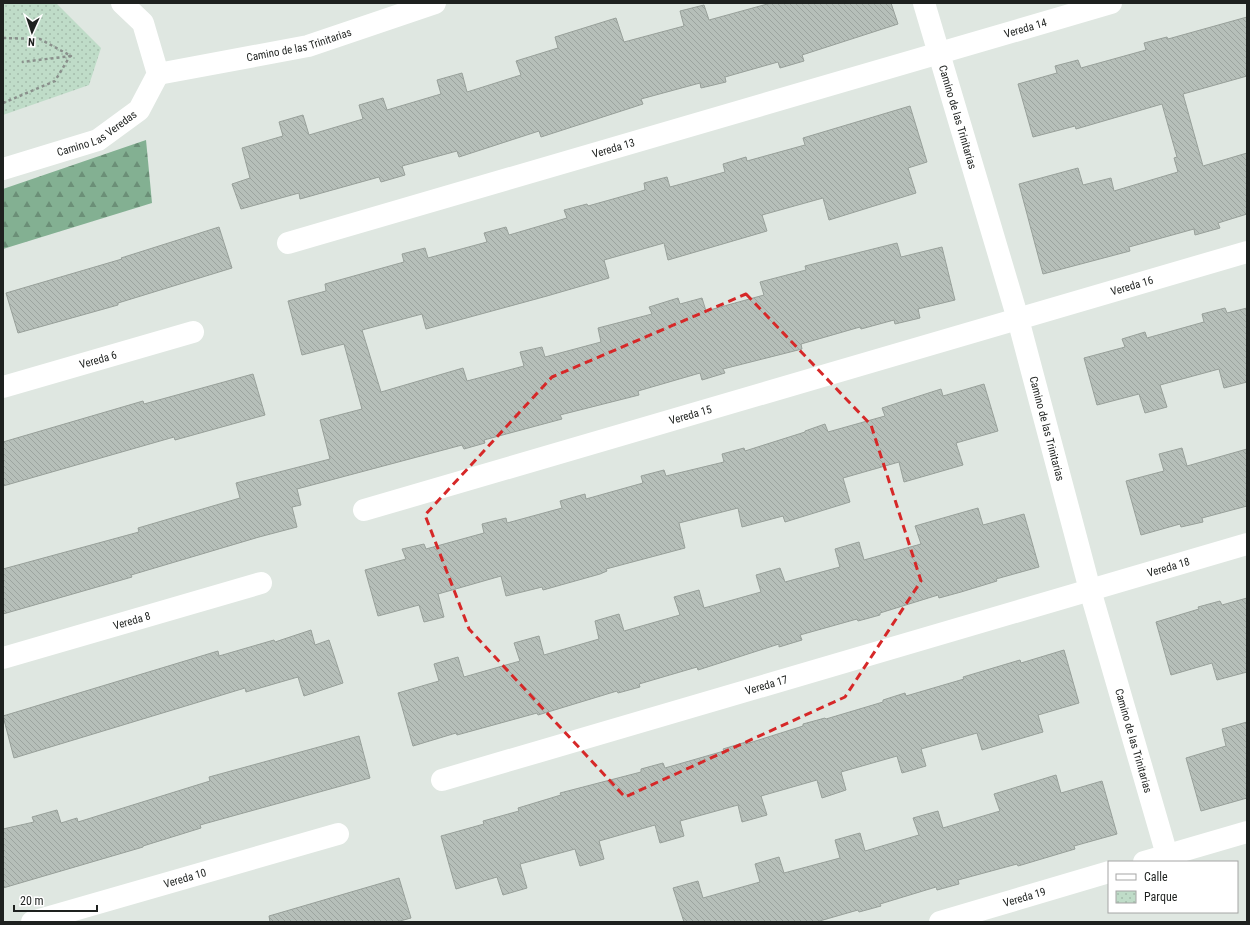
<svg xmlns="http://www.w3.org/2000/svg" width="1250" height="925" viewBox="0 0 1250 925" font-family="'Roboto Condensed',sans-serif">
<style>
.forest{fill:url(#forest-firs)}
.park{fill:url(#park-dots)}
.building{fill:url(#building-back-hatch);stroke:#98a09a}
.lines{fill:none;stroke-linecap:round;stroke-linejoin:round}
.path{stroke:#8a908c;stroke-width:2.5;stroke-dasharray:3 3;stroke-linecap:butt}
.street{stroke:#fff;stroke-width:22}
.marked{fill:none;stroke:#d62828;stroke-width:3;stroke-dasharray:8 5;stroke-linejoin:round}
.labels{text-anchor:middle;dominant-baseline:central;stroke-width:3.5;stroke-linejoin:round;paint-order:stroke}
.street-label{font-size:11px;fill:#1e211f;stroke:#fff}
</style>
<defs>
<pattern id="forest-firs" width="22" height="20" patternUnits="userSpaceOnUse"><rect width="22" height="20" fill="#83b092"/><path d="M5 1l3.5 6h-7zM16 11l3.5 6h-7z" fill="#6b8f77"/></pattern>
<pattern id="park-dots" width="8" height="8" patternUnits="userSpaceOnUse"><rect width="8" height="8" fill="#bfdcc8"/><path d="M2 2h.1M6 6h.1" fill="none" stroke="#a4bcab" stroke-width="1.8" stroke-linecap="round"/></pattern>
<pattern id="building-back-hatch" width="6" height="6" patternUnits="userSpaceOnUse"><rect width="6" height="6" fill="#b6bfb9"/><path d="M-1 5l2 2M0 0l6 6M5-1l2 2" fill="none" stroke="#9ca49f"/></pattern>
</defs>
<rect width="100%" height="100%" fill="#dfe7e1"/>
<!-- forest -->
<polygon class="forest" points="146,140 152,203 3,249 3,189"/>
<!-- park -->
<polygon class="park" points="3,3 56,3 101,48 89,85 3,115"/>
<!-- building -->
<g class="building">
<polygon points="771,3 891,3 898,24 802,55 804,61 780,68 778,62 725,77 726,82 701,88 700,83 641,99 643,104 541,137 539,131 459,157 457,151 402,166 405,175 381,182 379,177 300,199 299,193 241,209 232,184 250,178 242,148 283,136 279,122 303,115 309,135 363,119 359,105 383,98 387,110 441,94 437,80 462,73 467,92 521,75 516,61 558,48 555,37 616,18 624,42 684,26 680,11 704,5 709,20"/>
<polygon points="1247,17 1247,76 1183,94 1203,166 1247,153 1247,214 1218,223 1220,228 1195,235 1194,229 1129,247 1130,251 1043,274 1019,184 1078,168 1083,185 1111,178 1114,191 1178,172 1174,158 1177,157 1162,104 1076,129 1075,126 1033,137 1018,84 1057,73 1055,66 1078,60 1081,68 1146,50 1144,43 1167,37 1168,39"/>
<polygon points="910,106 927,162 908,168 916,193 829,220 823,198 762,215 767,231 668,260 664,243 604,260 609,278 547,296 426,329 422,314 362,330 381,392 463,368 467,381 524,366 520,352 542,347 545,357 601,342 598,328 652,314 649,307 678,298 680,304 702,298 706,311 764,295 760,282 806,270 805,266 897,243 901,257 942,247 955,300 918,309 920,318 895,324 894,320 861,329 860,327 801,344 802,349 723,369 725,373 702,380 700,373 638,391 639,395 560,415 562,419 484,440 485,443 464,449 462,445 297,489 301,505 292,507 297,527 259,537 131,575 132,577 3,614 3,569 139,532 138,528 240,498 236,483 330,459 320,420 362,409 344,344 302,355 288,301 326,291 325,284 404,262 402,254 425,248 428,258 487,242 484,233 506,227 509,235 567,218 564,210 587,204 588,206 645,190 644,183 667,177 670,187 725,172 723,164 746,157 747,161 805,145 803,138"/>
<polygon points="219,227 232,268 118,303 118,305 18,333 6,293 122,259 121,258"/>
<polygon points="1225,308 1227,313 1247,308 1247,382 1224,388 1219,369 1160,385 1167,407 1145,413 1139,394 1097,405 1084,358 1125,347 1122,339 1145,332 1147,338 1204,322 1202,314"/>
<polygon points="253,374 265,415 175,440 174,437 3,486 3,442 143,401 144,404"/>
<polygon points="984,384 998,431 956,443 963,465 904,482 899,462 843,478 850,502 785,522 783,516 742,527 738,508 679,523 685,548 606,569 607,571 600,574 543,590 542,587 506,596 501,576 438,594 444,617 424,622 419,605 378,616 365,570 406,559 402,549 424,544 426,549 484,533 482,524 506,518 507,523 562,508 560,501 585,494 586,499 643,483 641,476 664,470 666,476 724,462 722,454 744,448 745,451 805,432 805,431 825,424 828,432 885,416 882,408 941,389 943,396"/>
<polygon points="1182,448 1187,466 1247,449 1247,506 1202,518 1203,522 1181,527 1180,524 1141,535 1126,481 1164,471 1159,454"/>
<polygon points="978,508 983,525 1024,514 1039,567 996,579 997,581 961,592 939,598 938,595 880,613 880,615 858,621 857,619 800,635 802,640 779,647 779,644 698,670 697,667 639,684 640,687 618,693 617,691 538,715 537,713 457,735 456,733 413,746 398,693 439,681 434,664 458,657 464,677 520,661 514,643 539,636 544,655 599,639 595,621 619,614 624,631 680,615 674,597 699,590 704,608 761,592 756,575 780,568 785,582 840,567 835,549 859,542 864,560 921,544 915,526"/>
<polygon points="1247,598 1247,672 1217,680 1212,663 1171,675 1156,622 1199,609 1198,607 1220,601 1222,605"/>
<polygon points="311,630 315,645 329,640 343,683 304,696 298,677 246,692 245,688 14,758 3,716 218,651 219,656 274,640 275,642"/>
<polygon points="1064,650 1079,703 1038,715 1043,732 982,750 977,733 921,749 926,766 902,773 897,756 841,772 846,790 822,798 817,780 761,796 767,815 742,822 738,805 680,821 684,836 660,843 655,825 599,841 604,859 580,866 575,849 520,864 527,888 503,895 497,877 456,889 441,836 484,824 483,821 519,811 518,808 561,795 560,793 641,772 641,769 663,763 665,768 724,751 723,749 746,742 746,744 803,726 803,724 825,718 826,719 883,702 883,700 905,693 906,696 964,679 963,677 1020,660 1021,663"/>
<polygon points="1247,722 1247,798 1201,811 1186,758 1226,746 1222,729"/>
<polygon points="359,736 370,778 200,825 201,828 143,846 143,847 3,888 3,829 34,822 32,817 57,810 61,823 77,818 78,822 210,781 209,777"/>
<polygon points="1056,775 1061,793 1102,781 1117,834 1074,846 1075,849 1018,866 1017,864 958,880 959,884 937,890 936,887 880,904 881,906 859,912 858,910 816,922 684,922 673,888 698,881 703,898 760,882 755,864 779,857 784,873 840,858 835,840 860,833 865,851 919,835 913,818 938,811 943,828 1000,811 994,794"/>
<polygon points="399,878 411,918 396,922 270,922 269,916"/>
</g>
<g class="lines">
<!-- path -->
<g class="path">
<polyline points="3,38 40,39 71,56 22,62"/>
<polyline points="3,103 55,81 70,56"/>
</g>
<!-- street -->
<g class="street">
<path id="s1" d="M924,3L1018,319L1090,590L1167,855"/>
<path id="s2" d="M158,74L308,46L435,3"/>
<path id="s3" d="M3,169L98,140L139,110L158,74L143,23L122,3"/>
<path id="s4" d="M288,243L1111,3"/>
<path id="s5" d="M3,387L193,332"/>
<path id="s6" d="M364,510L1247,252"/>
<path id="s7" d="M3,658L261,583"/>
<path id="s8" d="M442,780L1247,544"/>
<polyline points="1144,862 1247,832"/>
<path id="s9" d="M32,922L338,834"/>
<path id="s10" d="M940,922L1109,872"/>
</g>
</g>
<!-- marked area -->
<path class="marked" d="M746,294L871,425L921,581L845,697L625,797L469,629L425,515L552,377Z"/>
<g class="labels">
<!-- street labels -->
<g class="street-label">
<text stroke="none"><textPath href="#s4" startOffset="768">Vereda 14</textPath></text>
<text stroke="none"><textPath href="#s2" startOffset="144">Camino de las Trinitarias</textPath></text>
<text stroke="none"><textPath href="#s1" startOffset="119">Camino de las Trinitarias</textPath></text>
<text stroke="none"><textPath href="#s3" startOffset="101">Camino Las Veredas</textPath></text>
<text stroke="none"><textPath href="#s4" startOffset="339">Vereda 13</textPath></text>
<text stroke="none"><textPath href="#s6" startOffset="800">Vereda 16</textPath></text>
<text stroke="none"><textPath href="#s5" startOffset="99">Vereda 6</textPath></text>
<text stroke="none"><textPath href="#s6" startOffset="340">Vereda 15</textPath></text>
<text stroke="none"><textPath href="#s1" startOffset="443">Camino de las Trinitarias</textPath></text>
<text stroke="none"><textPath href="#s8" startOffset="757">Vereda 18</textPath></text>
<text stroke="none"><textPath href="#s7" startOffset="134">Vereda 8</textPath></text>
<text stroke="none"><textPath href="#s8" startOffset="338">Vereda 17</textPath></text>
<text stroke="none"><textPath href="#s1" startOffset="767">Camino de las Trinitarias</textPath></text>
<text stroke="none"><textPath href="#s9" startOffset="159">Vereda 10</textPath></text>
<text stroke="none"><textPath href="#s10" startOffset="88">Vereda 19</textPath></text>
</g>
</g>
<!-- border -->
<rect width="1250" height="925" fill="none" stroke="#1e211f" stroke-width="8"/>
<!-- legend -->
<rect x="1108" y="861" width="130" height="52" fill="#ffffff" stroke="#a5a6a5"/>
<rect x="1116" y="874" width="20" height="6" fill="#ffffff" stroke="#a5a6a5"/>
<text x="1144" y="881" font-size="12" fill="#1e211f">Calle</text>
<rect x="1116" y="891" width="20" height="12" fill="url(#park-dots)" stroke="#a5a6a5"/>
<text x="1144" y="901" font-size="12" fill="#1e211f">Parque</text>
<!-- north arrow -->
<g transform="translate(32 32) rotate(183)" stroke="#ffffff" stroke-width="3" paint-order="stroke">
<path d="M0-3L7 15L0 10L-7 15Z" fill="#1e211f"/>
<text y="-6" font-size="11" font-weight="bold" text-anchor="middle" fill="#1e211f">N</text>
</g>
<!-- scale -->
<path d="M14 905v6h83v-6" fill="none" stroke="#1e211f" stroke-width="2"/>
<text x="20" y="905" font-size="12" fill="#1e211f" stroke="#ffffff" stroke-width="3" paint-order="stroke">20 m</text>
</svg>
